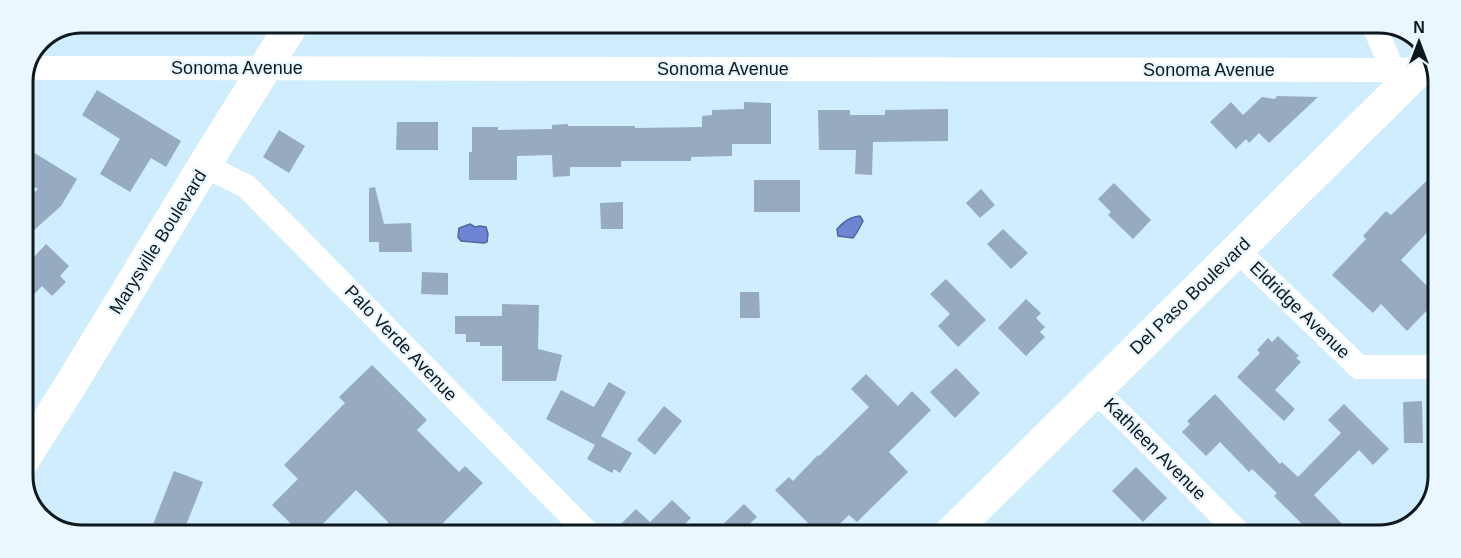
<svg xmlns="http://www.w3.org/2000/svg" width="1461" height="558" viewBox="0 0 1461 558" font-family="Helvetica,sans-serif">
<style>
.water{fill:#6e85d3;stroke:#51659d;stroke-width:1.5}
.building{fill:#96aac0}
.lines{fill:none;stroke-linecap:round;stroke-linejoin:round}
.minor{stroke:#fff;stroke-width:24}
.secondary{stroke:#fff;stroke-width:33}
.labels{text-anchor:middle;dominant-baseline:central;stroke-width:4.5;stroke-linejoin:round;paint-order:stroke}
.street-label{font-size:18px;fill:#0e191e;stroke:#ebf7fe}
.rim{fill:none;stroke:#0e191e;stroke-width:3}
</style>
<rect width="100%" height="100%" fill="#cfedfd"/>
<!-- water -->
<g class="water">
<path d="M860,216L863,221C861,225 855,236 853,238L838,236L837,229C844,222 849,217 860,216Z"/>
<polygon points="470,224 475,227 480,226 486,227 488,234 487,242 484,243 461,241 458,237 459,228"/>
</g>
<!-- building -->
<g class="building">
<polygon points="97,90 181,141 166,167 151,158 130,192 100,174 120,139 82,115"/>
<polygon points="1277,96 1318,97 1269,143 1259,133 1249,143 1246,139 1236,149 1210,122 1231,102 1243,115 1262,97 1275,99"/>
<polygon points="744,102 771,103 771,144 732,144 732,156 691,157 691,161 621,161 621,167 570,167 570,176 553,177 552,155 517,156 517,180 469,180 469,152 472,152 472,127 498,127 498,130 552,129 552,125 568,124 568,126 635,126 635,128 702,127 702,116 712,115 712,110 744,109"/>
<polygon points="948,109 948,141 873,142 872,175 855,174 856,150 819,150 818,110 850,110 850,115 885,115 885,110"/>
<polygon points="397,122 438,122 438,150 396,150"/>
<polygon points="279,130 305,146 289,173 263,157"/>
<polygon points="23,146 77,179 61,206 23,240 23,203 38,189 23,180"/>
<polygon points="1438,170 1437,222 1401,260 1437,296 1437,300 1407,331 1381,304 1373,313 1332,275 1366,239 1363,236 1386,211 1391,215"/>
<rect x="754" y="180" width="46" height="32"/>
<polygon points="1114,183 1151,220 1133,239 1108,215 1111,212 1098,199"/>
<polygon points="375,187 384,224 411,223 412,252 379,252 379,242 369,242 369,188"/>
<polygon points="981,189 995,205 980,218 966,203"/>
<polygon points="623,202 623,229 601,229 600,203"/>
<polygon points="1003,229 1028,253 1011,269 987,244"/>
<polygon points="46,244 69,266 60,276 66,282 52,296 42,286 23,306 23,269"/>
<polygon points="422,272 448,273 448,295 421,294"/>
<polygon points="946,279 986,320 958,347 938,326 950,314 930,294"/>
<polygon points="740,292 759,292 760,318 740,318"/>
<polygon points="1026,299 1041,313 1036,318 1045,327 1040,332 1045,337 1026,356 998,328"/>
<polygon points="502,304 539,305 538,349 562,355 556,381 502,381 502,346 480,346 480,342 466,342 466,334 455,334 455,316 502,316"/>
<polygon points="1278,336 1299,356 1296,358 1301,362 1275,390 1295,409 1284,421 1237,377 1260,353 1257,350 1268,338 1272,342"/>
<polygon points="372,365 427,420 417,430 459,472 465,466 483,483 433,533 388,533 388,522 356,490 314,533 300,533 272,505 298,479 284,465 345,403 339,397"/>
<polygon points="956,368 980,393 955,418 930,392"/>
<polygon points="866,374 898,406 912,391 931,410 889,452 908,472 857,522 849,515 829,534 797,534 808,523 775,490 789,477 793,481 818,455 819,456 869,407 851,389"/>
<polygon points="609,382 626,392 601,436 632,453 620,473 614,469 612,473 587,459 595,445 546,419 561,390 594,407"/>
<polygon points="1215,394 1280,464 1282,462 1298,477 1341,433 1328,420 1344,404 1389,449 1373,465 1359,450 1314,495 1353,535 1312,535 1302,526 1303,525 1274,496 1277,493 1252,469 1249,472 1220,442 1206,456 1182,432 1190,424 1187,421"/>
<polygon points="1422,401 1423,443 1404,443 1403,402"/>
<polygon points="664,406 682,421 655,455 637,440"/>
<polygon points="1136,467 1167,498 1143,522 1112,491"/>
<polygon points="174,471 203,482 183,533 150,532"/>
<polygon points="672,500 691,518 675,534 630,534 621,524 636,509 650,522"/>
<polygon points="744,504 757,517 739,534 713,534"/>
</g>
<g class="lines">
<!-- minor -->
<g class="minor">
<polyline points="1374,26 1393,70"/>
<polyline points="28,68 1393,70 1419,69"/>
<polyline points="205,166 246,186 589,534"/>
<polyline points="1237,250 1359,367 1436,367"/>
<polyline points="1094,390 1125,419 1241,535"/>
</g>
<!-- secondary -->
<g class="secondary">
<polyline points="23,460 68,389 216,146 293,23"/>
<polyline points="950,534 1431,58"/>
</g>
</g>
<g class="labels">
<!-- street labels -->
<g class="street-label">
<text x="237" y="68">Sonoma Avenue</text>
<text x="723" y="69">Sonoma Avenue</text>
<text x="1209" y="70">Sonoma Avenue</text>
<text transform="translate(158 242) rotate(-58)">Marysville Boulevard</text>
<text transform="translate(1190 296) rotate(-44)">Del Paso Boulevard</text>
<text transform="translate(1300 310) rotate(44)">Eldridge Avenue</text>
<text transform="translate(401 343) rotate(46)">Palo Verde Avenue</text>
<text transform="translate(1155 449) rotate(45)">Kathleen Avenue</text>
</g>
</g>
<!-- crop -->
<path d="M0 0H1461V558H0ZM82 33H1379A49 49 0 0 1 1428 82V476A49 49 0 0 1 1379 525H82A49 49 0 0 1 33 476V82A49 49 0 0 1 82 33Z" fill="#ebf7fe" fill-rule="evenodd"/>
<path class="rim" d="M82 33H1379A49 49 0 0 1 1428 82V476A49 49 0 0 1 1379 525H82A49 49 0 0 1 33 476V82A49 49 0 0 1 82 33Z"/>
<!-- north arrow -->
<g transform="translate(1419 42)" stroke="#ebf7fe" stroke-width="4.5" paint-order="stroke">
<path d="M0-4.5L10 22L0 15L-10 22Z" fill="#0e191e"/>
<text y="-9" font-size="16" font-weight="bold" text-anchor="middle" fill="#0e191e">N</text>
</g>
</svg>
